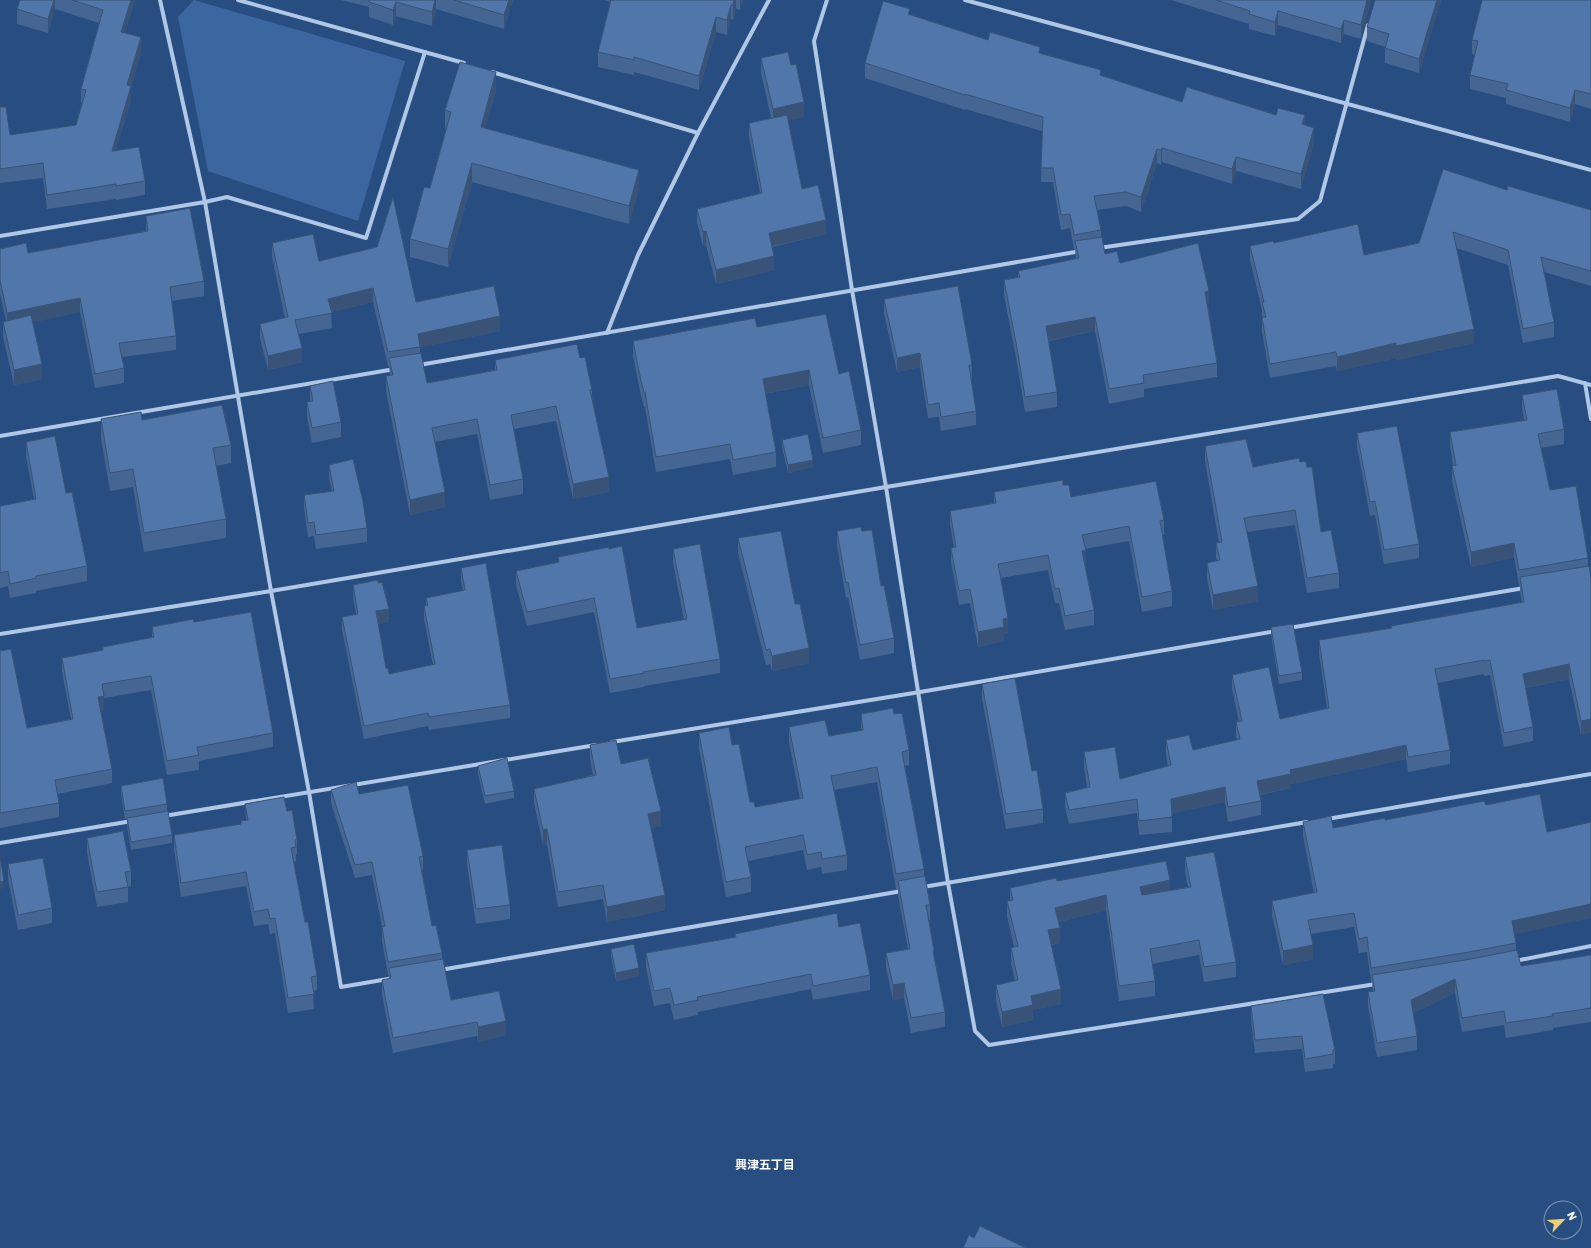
<svg xmlns="http://www.w3.org/2000/svg" width="1591" height="1248" viewBox="0 0 1591 1248" font-family="Rubik,'Noto Sans JP',sans-serif">
<style>
.green{fill:#3c669f}
.lines{fill:none;stroke-linecap:round;stroke-linejoin:round}
.minor{stroke:#b0c7e6;stroke-width:4}
.wall{fill:#456592}
.shaded-wall{fill:#385377}
.building{fill:#5076aa;stroke:#385377}
.labels{text-anchor:middle;dominant-baseline:central;stroke-width:3;stroke-linejoin:round;paint-order:stroke}
.neighbourhood-label{font-size:12px;font-weight:bold;fill:#fff;stroke:#284d81}
</style>
<rect width="100%" height="100%" fill="#284d81"/>
<!-- green -->
<polygon class="green" points="194,0 405,61 358,221 208,171 178,17"/>
<g class="lines">
<!-- minor -->
<g class="minor">
<polyline points="160,0 205,202 271,591 309,792 341,987 394,978"/>
<polyline points="238,0 464,63"/>
<polyline points="827,0 814,41 852,290 886,487 948,883 975,1031 989,1045 1376,984"/>
<path d="M965,0C1174,57 1383,112 1591,170"/>
<polyline points="492,72 698,133"/>
<polyline points="0,236 205,202 227,197 366,238 425,52"/>
<polyline points="1099,248 1298,219 1320,201 1368,25"/>
<polyline points="607,333 638,255 698,133 769,0"/>
<polyline points="419,365 1081,251"/>
<polyline points="1585,383 1591,419"/>
<polyline points="0,436 395,369"/>
<polyline points="1289,628 1524,588"/>
<polyline points="0,634 271,591 886,487 1558,376 1591,385"/>
<polyline points="612,742 920,692 1276,631"/>
<polyline points="164,816 596,745"/>
<polyline points="1327,819 1591,774"/>
<polyline points="0,843 132,821"/>
<polyline points="923,887 1307,822"/>
<polyline points="1515,961 1591,946"/>
<polyline points="440,970 902,891"/>
</g>
</g>
<!-- wall -->
<g class="wall">
<polygon points="20,0 135,0 125,33 141,52 131,88 131,100 116,150 145,181 145,195 116,200 116,199 47,209 43,178 0,183 0,107 10,135 76,125 82,103 81,103 81,89 99,23 55,9 48,33 17,24 17,9"/>
<polygon points="341,0 513,0 504,29 436,9 432,26 396,16 393,25 369,17 369,7"/>
<polygon points="604,0 743,0 740,10 736,9 733,20 731,19 727,35 716,32 699,90 634,72 634,75 598,67 598,52 610,2"/>
<polygon points="1171,0 1371,0 1361,39 1344,34 1341,43 1278,25 1275,36 1249,29 1249,24"/>
<polygon points="1441,0 1419,73 1385,63 1385,47 1367,41 1367,27"/>
<polygon points="1591,0 1591,109 1575,104 1570,122 1506,104 1506,98 1470,89 1470,75 1475,55 1472,54 1472,40"/>
<polygon points="910,15 988,40 1040,53 1101,76 1182,102 1305,125 1314,142 1301,189 1236,171 1232,184 1162,162 1161,165 1157,163 1141,212 1126,206 1097,210 1101,230 1101,237 1105,254 1120,263 1209,306 1208,306 1217,363 1217,377 1144,389 1144,397 1109,404 1095,331 1049,341 1057,392 1057,407 1025,412 1017,363 1004,295 1004,280 1018,277 1018,271 1076,259 1075,249 1074,249 1070,228 1061,230 1053,182 1041,182 1042,131 965,109 965,110 865,78 865,63"/>
<polygon points="761,58 804,117 788,120 802,189 826,234 772,247 774,270 716,284 706,245 703,246 697,223 697,209 760,193 749,137 749,123 771,118 761,73"/>
<polygon points="496,91 485,128 639,188 629,224 472,182 448,267 410,257 410,239 430,188 446,129 445,128 445,110"/>
<polygon points="1507,190 1591,210 1591,286 1544,272 1554,322 1554,337 1523,343 1508,265 1456,248 1474,343 1396,360 1396,358 1337,371 1336,366 1270,378 1262,332 1262,310 1250,260 1250,246 1274,243 1364,255 1419,243"/>
<polygon points="146,216 204,281 204,296 172,301 176,336 176,350 122,357 124,368 124,383 95,388 80,312 33,322 42,379 14,385 3,337 3,322 6,321 0,294 0,249 28,253 146,231"/>
<polygon points="272,243 319,261 416,302 500,331 420,347 420,353 427,383 495,370 495,360 580,358 592,390 592,397 609,492 573,499 556,421 514,429 523,479 523,494 490,500 477,434 435,442 445,507 410,515 386,391 386,376 390,375 389,366 388,366 373,302 331,312 332,328 299,334 302,362 268,370 260,338 260,324 285,318 272,257"/>
<polygon points="884,299 972,365 972,379 971,379 976,411 976,425 941,431 939,417 928,418 920,367 897,372 884,313"/>
<polygon points="757,327 839,374 861,430 861,445 823,453 809,385 765,394 776,452 776,467 733,475 730,459 656,472 645,407 644,407 641,396 633,356 633,341"/>
<polygon points="310,386 341,422 341,437 312,443 307,417 307,402 310,401"/>
<polygon points="1522,395 1564,429 1564,444 1541,448 1550,490 1588,558 1581,735 1569,679 1525,688 1533,727 1533,741 1504,747 1490,675 1484,676 1484,674 1438,683 1450,750 1450,764 1408,772 1406,759 1291,784 1291,788 1260,795 1261,801 1261,815 1228,822 1225,802 1172,813 1172,832 1139,835 1137,813 1069,824 1065,807 1065,793 1087,787 1084,766 1084,752 1120,779 1168,766 1166,755 1166,740 1193,750 1237,740 1236,737 1236,722 1239,722 1232,689 1232,675 1280,719 1327,708 1319,654 1319,640 1391,628 1391,626 1522,602 1520,592 1520,585 1519,585 1514,557 1471,567 1452,480 1452,466 1453,465 1450,446 1450,432 1524,420 1522,409"/>
<polygon points="101,419 142,420 231,445 231,463 216,466 226,519 226,538 144,552 133,487 110,491 101,438"/>
<polygon points="1357,433 1419,544 1419,558 1384,564 1375,515 1370,516 1357,447"/>
<polygon points="782,440 813,467 788,473 782,447"/>
<polygon points="26,442 66,493 87,566 87,581 36,591 36,593 10,598 8,586 0,588 0,506 34,499 26,457"/>
<polygon points="1205,446 1253,467 1300,462 1307,467 1321,532 1339,573 1339,588 1307,593 1295,525 1247,532 1258,601 1213,610 1207,578 1207,563 1217,561 1216,558 1216,543 1219,543 1205,461"/>
<polygon points="329,465 367,528 367,542 316,549 314,536 308,537 304,509 304,495 332,491 329,478"/>
<polygon points="1063,485 1071,497 1164,520 1164,535 1162,535 1172,591 1172,606 1142,612 1129,541 1085,549 1086,565 1085,565 1094,610 1094,625 1065,630 1059,603 1055,603 1048,570 1001,578 1008,633 1004,634 1004,641 978,647 970,603 959,605 951,562 951,548 954,547 950,525 950,511 994,503 994,492"/>
<polygon points="837,531 862,531 894,638 894,653 860,660 848,597 846,598 837,546"/>
<polygon points="738,538 795,604 809,663 772,671 770,664 766,665 738,553"/>
<polygon points="673,549 720,659 720,673 644,686 644,687 610,693 594,612 527,626 516,585 516,571 558,562 558,557 637,628 684,620 673,563"/>
<polygon points="461,568 510,705 510,718 429,730 428,726 364,739 342,630 342,617 356,614 353,598 353,585 389,622 378,624 386,668 389,674 433,665 424,619 424,606 426,605 426,598 463,591 461,581"/>
<polygon points="194,622 273,733 273,747 199,761 199,770 167,775 151,690 104,698 104,710 101,711 112,769 112,783 57,794 59,803 59,817 0,828 0,651 27,728 71,719 62,672 62,658 103,650 103,647 152,638 152,627"/>
<polygon points="1271,627 1302,672 1302,680 1279,684 1271,635"/>
<polygon points="982,684 1043,809 1043,823 1006,829 982,699"/>
<polygon points="861,714 894,714 909,750 909,765 905,766 924,869 924,876 930,905 930,920 929,920 934,950 934,958 945,1012 945,1027 911,1033 904,998 893,1000 886,968 886,953 908,949 898,896 898,889 896,889 877,782 834,790 847,855 847,870 822,874 821,867 807,870 803,850 748,861 751,877 751,892 726,897 699,748 699,733 732,745 750,802 755,807 800,799 789,742 789,727 829,736 861,730"/>
<polygon points="590,745 621,764 661,826 651,828 665,910 607,922 603,899 558,907 547,844 543,845 534,803 534,789 593,775 590,759"/>
<polygon points="478,766 514,791 514,798 485,804 478,774"/>
<polygon points="121,786 167,804 167,811 172,835 172,843 131,850 127,826 127,819 125,819 121,794"/>
<polygon points="331,790 359,794 423,856 423,870 422,870 432,926 442,953 442,959 451,1000 506,1035 478,1042 477,1036 393,1053 382,995 382,980 389,979 389,975 388,975 382,941 382,927 372,875 355,878 331,803"/>
<polygon points="245,804 287,811 297,839 297,854 296,854 296,861 294,862 305,922 317,976 317,990 313,991 314,1009 288,1013 275,933 270,934 268,924 254,926 246,886 181,897 174,850 174,835 241,824 241,821 246,820"/>
<polygon points="1385,820 1514,934 1516,943 1516,950 1521,966 1591,955 1591,1022 1553,1028 1553,1030 1506,1038 1504,1025 1462,1032 1455,993 1413,1013 1417,1036 1417,1050 1377,1057 1368,1006 1368,992 1373,992 1372,982 1371,982 1367,952 1359,953 1354,927 1311,934 1313,959 1283,965 1272,915 1272,901 1314,893 1303,836 1303,822 1333,828"/>
<polygon points="87,838 131,871 131,886 128,887 128,902 97,907 87,853"/>
<polygon points="467,850 510,905 510,919 476,924 467,865"/>
<polygon points="1185,857 1236,962 1236,977 1204,982 1199,955 1152,964 1155,981 1155,996 1119,1001 1106,910 1059,922 1060,943 1051,945 1061,1004 1033,1010 1033,1020 1002,1027 996,1000 996,985 1015,981 1011,963 1011,948 1014,947 1007,916 1007,901 1010,901 1010,888 1057,881 1170,890 1188,887 1185,872"/>
<polygon points="8,864 52,908 52,923 18,930 8,879"/>
<polygon points="839,927 870,975 870,990 813,1000 811,989 698,1012 698,1015 674,1020 670,1003 654,1006 646,968 646,953 735,937 735,934"/>
<polygon points="611,949 639,976 616,981 611,956"/>
<polygon points="1251,1006 1335,1050 1335,1064 1333,1064 1333,1068 1305,1072 1302,1049 1255,1053 1251,1020"/>
</g>
<!-- shaded-wall -->
<g class="shaded-wall">
<polygon points="54,0 55,0 55,9 48,33 48,19"/>
<polygon points="131,0 135,0 121,46 121,32"/>
<polygon points="435,0 436,0 436,9 432,26 432,12"/>
<polygon points="509,0 513,0 504,29 504,15"/>
<polygon points="734,0 736,0 736,9 733,20 733,5"/>
<polygon points="740,0 743,0 740,10"/>
<polygon points="1367,0 1371,0 1361,39 1361,25"/>
<polygon points="1437,0 1441,0 1419,73 1419,59"/>
<polygon points="396,2 396,16 393,25 393,10"/>
<polygon points="731,5 731,19 727,35 727,20"/>
<polygon points="1278,11 1278,25 1275,36 1275,22"/>
<polygon points="716,17 716,32 699,90 699,76"/>
<polygon points="1344,20 1344,34 1341,43 1341,29"/>
<polygon points="141,37 141,52 131,88 131,100 112,166 112,151 127,85"/>
<polygon points="496,72 496,91 481,145 481,127"/>
<polygon points="1575,90 1575,104 1570,122 1570,108"/>
<polygon points="804,102 804,117 773,124 773,109"/>
<polygon points="1305,115 1305,130 1302,124"/>
<polygon points="1314,128 1314,142 1301,189 1301,174"/>
<polygon points="1162,148 1162,162 1161,165 1161,150"/>
<polygon points="1157,149 1157,163 1141,212 1141,197"/>
<polygon points="1236,157 1236,171 1232,184 1232,169"/>
<polygon points="472,163 472,182 448,267 448,249"/>
<polygon points="639,170 639,188 629,224 629,206"/>
<polygon points="826,220 826,234 769,247 769,233"/>
<polygon points="706,231 706,245 703,246 703,232"/>
<polygon points="774,256 774,270 716,284 716,270"/>
<polygon points="373,288 373,302 328,313 328,299"/>
<polygon points="1209,291 1209,306 1205,307 1205,292"/>
<polygon points="80,298 80,312 7,328 7,313"/>
<polygon points="500,316 500,331 420,347 418,334"/>
<polygon points="1095,317 1095,331 1046,341 1046,326"/>
<polygon points="1474,329 1474,343 1396,360 1396,346"/>
<polygon points="1396,343 1396,358 1337,371 1337,357"/>
<polygon points="302,348 302,362 268,370 268,356"/>
<polygon points="920,353 920,367 897,372 897,358"/>
<polygon points="42,364 42,379 14,385 14,370"/>
<polygon points="809,370 809,385 763,394 763,379"/>
<polygon points="813,460 813,467 788,473 788,465"/>
<polygon points="609,477 609,492 573,499 573,484"/>
<polygon points="445,492 445,507 410,515 410,500"/>
<polygon points="1514,543 1514,557 1471,567 1471,552"/>
<polygon points="1086,550 1086,565 1082,565 1082,551"/>
<polygon points="1258,586 1258,601 1213,610 1213,595"/>
<polygon points="389,609 389,622 376,625 376,611"/>
<polygon points="1008,618 1008,633 1004,634 1004,641 978,647 978,632 1003,619"/>
<polygon points="809,648 809,663 772,671 772,656"/>
<polygon points="1569,664 1569,679 1523,688 1523,674"/>
<polygon points="104,696 104,710 98,711 98,697"/>
<polygon points="1591,719 1591,733 1581,735 1581,721"/>
<polygon points="1406,745 1406,759 1291,784 1291,788 1257,795 1257,781 1290,770"/>
<polygon points="1225,787 1225,802 1171,814 1171,799"/>
<polygon points="661,811 661,826 648,829 648,814"/>
<polygon points="547,829 547,844 543,845 543,830"/>
<polygon points="1170,880 1170,895 1140,902 1140,887"/>
<polygon points="4,881 4,888 0,889 0,882"/>
<polygon points="665,895 665,910 607,922 607,907"/>
<polygon points="1106,895 1106,910 1055,923 1055,908"/>
<polygon points="1591,904 1591,918 1512,935 1512,921"/>
<polygon points="1060,928 1060,943 1048,945 1048,930"/>
<polygon points="1313,945 1313,959 1283,965 1283,951"/>
<polygon points="639,968 639,976 616,981 616,973"/>
<polygon points="1455,979 1455,993 1411,1014 1411,1000"/>
<polygon points="904,983 904,998 893,1000 893,985"/>
<polygon points="1061,989 1061,1004 1033,1010 1033,1020 1002,1027 1002,1012 1031,996"/>
<polygon points="506,1021 506,1035 478,1042 478,1027"/>
</g>
<!-- building -->
<g class="building">
<polygon points="20,0 54,0 48,19 17,9"/>
<polygon points="72,0 131,0 121,32 141,37 127,85 131,86 112,151 139,147 145,181 116,186 116,184 47,195 43,163 0,169 0,107 6,107 10,135 76,125 86,90 81,89 103,10"/>
<polygon points="369,0 435,0 432,12 396,2 393,10 369,2"/>
<polygon points="454,0 509,0 504,15"/>
<polygon points="611,0 734,0 733,5 731,5 727,20 716,17 699,76 634,57 634,60 598,52"/>
<polygon points="1216,0 1367,0 1361,25 1344,20 1341,29 1278,11 1275,22 1249,14 1250,11"/>
<polygon points="1375,0 1437,0 1419,59 1385,48 1389,34 1367,27"/>
<polygon points="1482,0 1591,0 1591,94 1575,90 1570,108 1506,90 1508,84 1470,75 1478,41 1472,40"/>
<polygon points="883,1 910,9 908,14 988,40 990,32 1040,47 1039,53 1101,70 1100,75 1182,102 1187,87 1276,115 1278,108 1305,115 1302,124 1314,128 1301,174 1236,157 1232,169 1162,148 1161,150 1157,149 1141,197 1126,192 1094,196 1101,230 1074,235 1070,214 1061,215 1053,168 1041,168 1043,117 965,94 965,95 865,63"/>
<polygon points="788,52 791,65 796,64 804,102 773,109 761,58"/>
<polygon points="460,62 496,72 481,127 639,170 629,206 472,163 448,249 410,239 424,187 430,188 451,112 445,110"/>
<polygon points="787,115 802,189 818,185 826,220 769,233 774,256 716,270 706,231 703,232 697,209 762,193 749,123"/>
<polygon points="1443,169 1507,190 1508,186 1591,210 1591,271 1541,257 1554,322 1523,329 1508,250 1453,232 1474,329 1396,346 1396,343 1337,357 1336,352 1270,364 1262,317 1266,317 1262,302 1264,302 1250,246 1273,241 1274,243 1358,224 1364,255 1419,243"/>
<polygon points="393,197 416,302 494,286 500,316 418,334 420,347 388,352 373,288 328,299 332,313 295,320 302,348 268,356 260,324 288,317 272,243 313,234 319,261 377,247"/>
<polygon points="190,208 204,281 170,287 176,336 119,343 124,368 95,374 80,298 7,313 0,280 0,249 26,243 28,253 148,231 146,216"/>
<polygon points="1102,237 1105,254 1117,251 1120,263 1198,243 1209,291 1205,292 1217,363 1143,375 1144,383 1109,389 1095,317 1046,326 1057,392 1025,397 1017,348 1004,280 1020,277 1018,271 1079,258 1075,241"/>
<polygon points="958,286 972,365 969,365 976,411 941,417 939,403 928,405 920,353 897,358 884,299"/>
<polygon points="826,314 839,374 849,371 861,430 823,438 809,370 763,379 776,452 733,460 730,444 656,457 645,392 644,392 641,381 633,341 755,318 757,327"/>
<polygon points="31,315 42,364 14,370 3,322"/>
<polygon points="577,344 580,358 585,357 592,390 590,390 609,477 573,484 556,406 511,415 523,479 490,485 477,419 432,428 445,492 410,500 386,376 393,375 389,358 421,353 427,383 497,370 495,360"/>
<polygon points="333,381 341,422 312,428 307,402 313,401 310,386"/>
<polygon points="1557,389 1564,429 1538,434 1550,490 1576,486 1588,558 1519,570 1514,543 1471,552 1452,466 1456,465 1450,432 1527,420 1522,395"/>
<polygon points="222,405 231,445 213,448 226,519 144,533 133,469 110,473 101,419 141,412 142,420"/>
<polygon points="1397,426 1419,544 1384,550 1375,501 1370,502 1357,433"/>
<polygon points="808,434 813,460 788,465 782,440"/>
<polygon points="55,436 66,493 72,492 87,566 36,576 36,578 10,584 8,571 0,573 0,506 36,499 26,442"/>
<polygon points="1246,439 1253,467 1299,458 1300,462 1306,461 1307,467 1312,467 1321,532 1331,530 1339,573 1307,578 1295,510 1244,518 1258,586 1213,595 1207,563 1220,560 1216,543 1222,542 1205,446"/>
<polygon points="353,459 363,501 367,528 316,535 314,522 308,523 304,495 334,491 329,465"/>
<polygon points="1063,480 1063,485 1069,485 1071,497 1156,481 1164,520 1160,521 1172,591 1142,597 1129,526 1082,535 1086,550 1082,551 1094,610 1065,616 1059,588 1055,589 1048,555 998,564 1008,618 1003,619 1004,627 978,632 970,589 959,591 951,548 956,547 950,511 996,503 994,492"/>
<polygon points="861,527 862,531 872,530 881,586 884,585 894,638 860,645 848,582 846,583 837,531"/>
<polygon points="781,531 795,604 800,604 809,648 772,656 770,649 766,650 738,538"/>
<polygon points="700,544 720,659 643,672 644,673 610,679 594,598 527,612 516,571 559,562 558,557 609,547 609,549 622,546 637,628 687,619 673,549"/>
<polygon points="486,563 510,705 429,717 428,713 364,726 342,617 358,614 353,585 378,580 378,583 382,582 389,609 376,611 386,668 388,668 389,674 435,664 424,606 428,605 426,598 465,590 461,568"/>
<polygon points="1589,566 1591,579 1591,719 1581,721 1569,664 1523,674 1533,727 1504,733 1490,660 1484,661 1484,660 1435,669 1450,750 1408,757 1406,745 1290,770 1291,774 1257,781 1261,801 1228,807 1225,787 1171,799 1172,817 1139,821 1137,799 1069,810 1065,793 1090,787 1084,752 1115,747 1120,779 1171,765 1166,740 1189,735 1193,750 1240,739 1236,722 1242,721 1232,675 1269,667 1280,719 1329,708 1319,640 1392,628 1391,626 1524,602 1520,577"/>
<polygon points="251,612 273,733 197,747 199,755 167,761 151,676 102,684 104,696 98,697 112,769 55,780 59,803 0,813 0,651 11,649 27,728 73,719 62,658 103,650 103,647 154,637 152,627 193,619 194,622"/>
<polygon points="1293,624 1302,672 1279,676 1271,627"/>
<polygon points="1015,678 1032,771 1037,770 1043,809 1006,814 982,684"/>
<polygon points="893,708 894,714 902,713 909,750 902,752 924,869 896,874 877,767 831,776 847,855 822,859 821,852 807,855 803,835 745,847 751,877 726,882 699,733 729,727 732,745 739,744 750,802 754,802 755,807 803,798 789,727 825,720 829,736 863,730 861,714"/>
<polygon points="616,740 621,764 648,758 661,811 648,814 665,895 607,907 603,885 558,892 547,829 543,830 534,789 596,775 590,745"/>
<polygon points="507,758 514,791 485,796 478,766"/>
<polygon points="163,778 167,804 125,811 121,786"/>
<polygon points="356,782 359,794 408,785 423,856 419,857 432,926 436,925 442,953 388,962 382,927 385,926 372,862 355,865 331,790"/>
<polygon points="1540,794 1547,832 1591,822 1591,904 1512,921 1516,943 1469,952 1371,968 1367,937 1359,939 1354,913 1308,920 1313,945 1283,951 1272,901 1317,892 1303,822 1331,816 1333,828 1385,818 1385,820 1484,801 1486,805"/>
<polygon points="284,797 287,811 292,810 297,839 295,840 296,847 291,848 305,922 308,922 317,976 311,977 314,994 288,998 275,918 270,919 268,909 254,912 246,872 181,883 174,835 241,824 241,821 248,820 245,804"/>
<polygon points="168,811 172,835 131,842 127,818"/>
<polygon points="123,831 131,871 125,872 128,887 97,892 87,838"/>
<polygon points="502,845 510,905 476,909 467,850"/>
<polygon points="1214,852 1236,962 1204,967 1199,940 1150,949 1155,981 1119,986 1106,895 1055,908 1060,928 1048,930 1061,989 1031,996 1033,1005 1002,1012 996,985 1018,980 1011,948 1018,946 1007,901 1013,900 1010,888 1056,878 1057,881 1166,861 1170,880 1140,887 1142,895 1191,887 1185,857"/>
<polygon points="0,856 4,881 0,882"/>
<polygon points="43,858 52,908 18,915 8,864"/>
<polygon points="925,876 930,905 926,905 934,950 933,951 945,1012 911,1018 904,983 893,985 886,953 910,949 898,881"/>
<polygon points="837,913 839,927 860,923 870,975 813,986 811,974 697,997 698,1000 674,1005 670,988 654,991 646,953 736,937 735,934"/>
<polygon points="634,944 639,968 616,973 611,949"/>
<polygon points="1517,950 1521,966 1591,955 1591,1008 1552,1014 1553,1016 1506,1023 1504,1011 1462,1018 1455,979 1411,1000 1417,1036 1377,1043 1368,992 1375,991 1372,975 1471,959"/>
<polygon points="443,959 451,1000 499,991 506,1021 478,1027 477,1022 393,1038 382,980 391,978 389,968"/>
<polygon points="1323,994 1335,1050 1333,1050 1333,1054 1305,1059 1302,1036 1255,1040 1251,1006"/>
<polygon points="980,1226 1026,1248 963,1248 969,1235 974,1238"/>
</g>
<g class="labels">
<!-- neighbourhood labels -->
<g class="neighbourhood-label">
<text x="765" y="1165">興津五丁目</text>
</g>
</g>
<!-- north arrow -->
<g transform="translate(1563 1220) rotate(65)"><circle r="19" fill="#284d81" stroke="#7e94b3"/>
<path d="M0-3L7 15L0 10L-7 15Z" fill="#eece76"/>
<text y="-6" font-size="11" font-weight="bold" text-anchor="middle" fill="#ffffff">N</text>
</g>
</svg>
